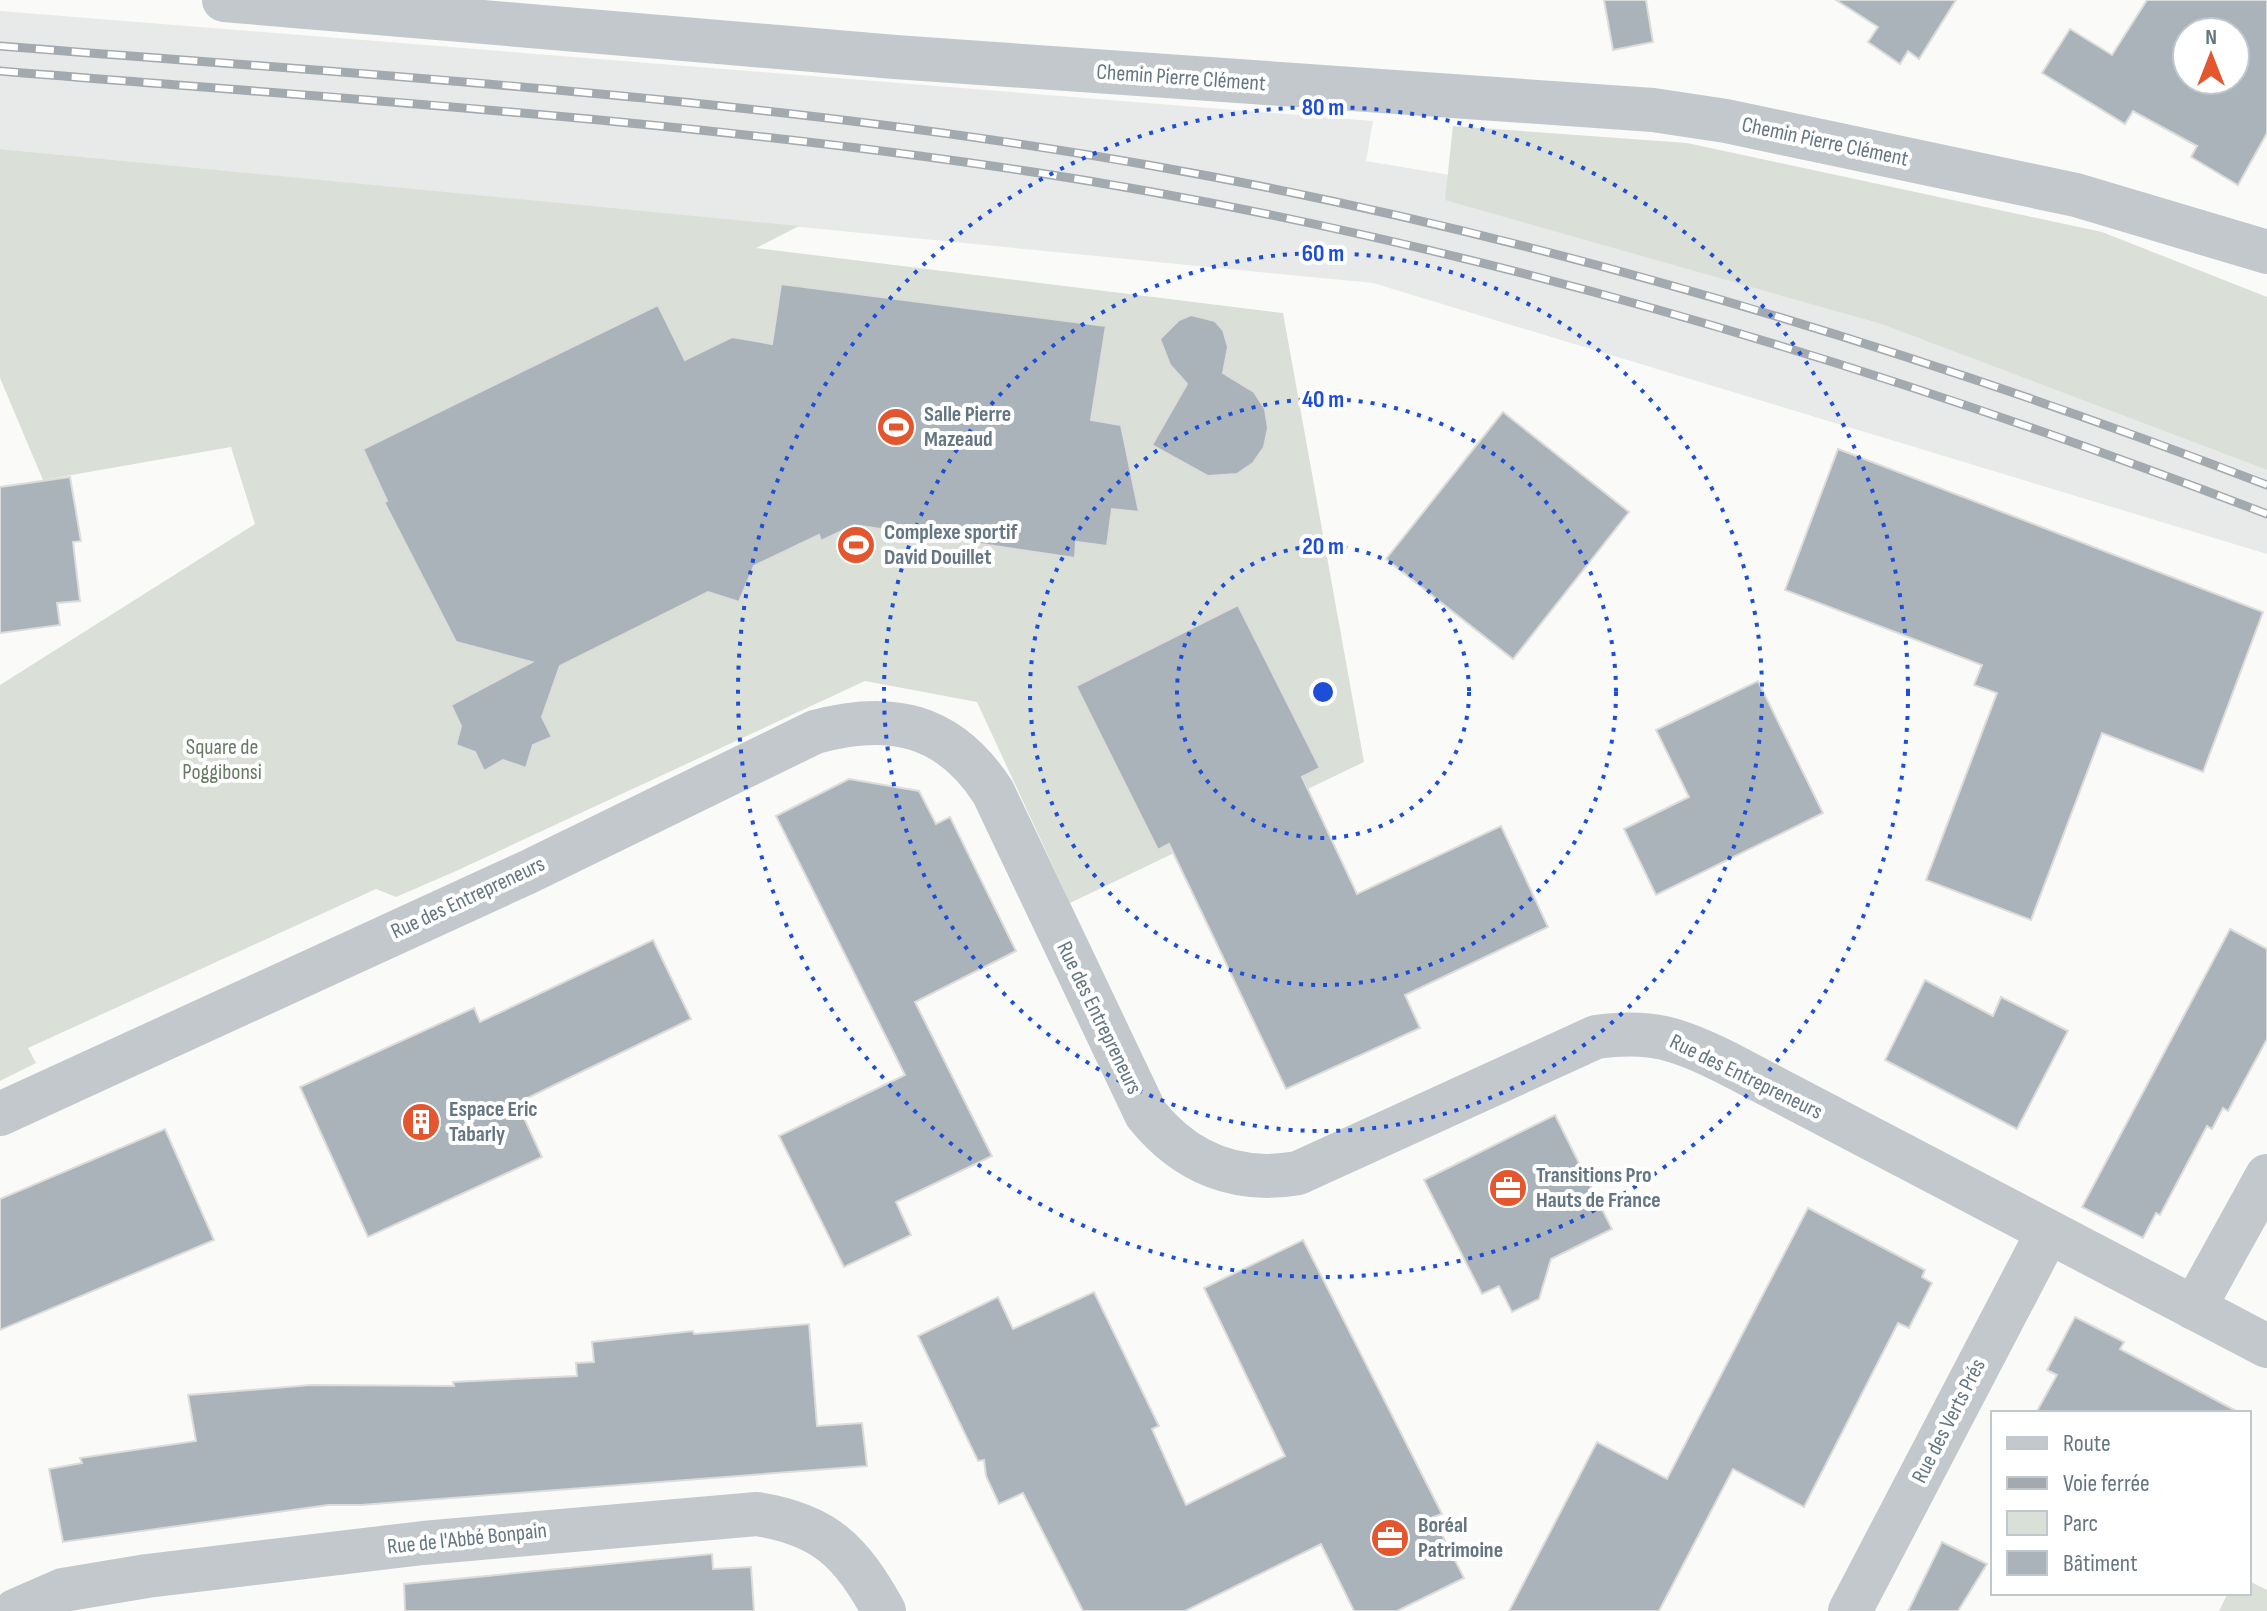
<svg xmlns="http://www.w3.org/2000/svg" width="2267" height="1611" viewBox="0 0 2267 1611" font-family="'Sofia Sans Condensed',sans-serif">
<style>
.built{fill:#e8e9e9}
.green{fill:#dadfd7}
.building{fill:#aab3b9;stroke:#dcdcda;stroke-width:2;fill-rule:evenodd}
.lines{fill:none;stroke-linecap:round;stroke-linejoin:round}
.minor{stroke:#c3c8cc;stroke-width:44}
.rail-casing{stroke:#a2aab0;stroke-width:9}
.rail{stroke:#fff;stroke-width:6;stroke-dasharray:18;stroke-linecap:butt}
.ring{fill:none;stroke:#1d4ed8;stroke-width:4;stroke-dasharray:4 8}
.labels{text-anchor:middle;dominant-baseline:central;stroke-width:8;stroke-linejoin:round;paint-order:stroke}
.street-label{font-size:22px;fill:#657683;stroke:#fff}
.poi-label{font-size:22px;font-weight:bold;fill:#657683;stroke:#fff;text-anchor:start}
.park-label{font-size:22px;fill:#687a64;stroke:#fff}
.centre{fill:#1d4ed8;stroke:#fff;stroke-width:4}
.ring-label{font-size:24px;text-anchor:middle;font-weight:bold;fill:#1d4ed8;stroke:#fff;stroke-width:8;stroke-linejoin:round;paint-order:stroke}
</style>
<rect width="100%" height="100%" fill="#fafaf8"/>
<!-- built -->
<polygon class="built" points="0,11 1373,121 1366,161 1450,175 1445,199 1881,324 2267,470 2267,554 1373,283 0,149"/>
<!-- green -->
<g class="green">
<polygon points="1453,126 1687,143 2102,232 2267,297 2267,470 1881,324 1445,200"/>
<polygon points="0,149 799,226 756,248 1283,313 1364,762 1070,903 977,702 865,681 456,871 396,897 376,889 28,1048 36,1063 0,1081 0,685 255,524 231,447 43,480 0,378"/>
<polygon points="2249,1581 2267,1590 2267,1611 2219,1611 2228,1593 2249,1593"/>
</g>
<!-- building -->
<g class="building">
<polygon points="1604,0 1646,0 1653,42 1613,50"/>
<polygon points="1836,0 1956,0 1919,59 1908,51 1900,64 1868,42 1878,27"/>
<path d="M2147,0H2267V133L2238,185L2191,157L2197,146L2133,111L2125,124L2042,73L2070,29L2112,55ZM2187,32H2235V80H2187Z"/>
<polygon points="781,284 1106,326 1091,420 1121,425 1139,512 1112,509 1107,546 1076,542 1075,558 854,525 821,541 819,535 754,566 739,602 708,592 560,666 542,717 552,737 533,745 526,768 503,760 484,771 475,752 456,745 461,726 451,705 532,662 456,642 384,502 387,501 363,449 658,305 685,360 732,337 772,344"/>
<polygon points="1191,315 1215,321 1223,330 1228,347 1223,373 1254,392 1265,409 1268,428 1264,447 1253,463 1237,474 1208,476 1152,445 1187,384 1170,365 1160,339 1179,320"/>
<polygon points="1503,412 1629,512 1513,659 1386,559"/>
<polygon points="1838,449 2263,612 2203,772 2102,733 2031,920 1926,880 1997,693 1974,685 1982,665 1785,590"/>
<polygon points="70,477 81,541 73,542 80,601 57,603 60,625 0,633 0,487"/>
<polygon points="1238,605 1320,768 1302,777 1357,894 1501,826 1548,927 1405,995 1420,1028 1286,1089 1169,844 1158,850 1076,686"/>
<polygon points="1758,681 1823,813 1656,895 1624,829 1689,797 1656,730"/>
<polygon points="849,779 919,791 936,824 950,817 1016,951 915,1002 992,1156 896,1202 911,1235 844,1267 779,1136 905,1075 776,816"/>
<polygon points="2230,929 2267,949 2267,1039 2228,1111 2223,1108 2212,1129 2207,1126 2160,1215 2156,1213 2143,1238 2082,1207"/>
<polygon points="653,940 691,1019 517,1103 542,1157 368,1237 300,1087 474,1008 480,1022"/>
<polygon points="1925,980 1993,1016 2001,997 2068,1031 2017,1129 1885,1060"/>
<polygon points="1555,1115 1612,1229 1551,1259 1539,1299 1512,1312 1499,1286 1482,1294 1424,1180"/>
<polygon points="165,1129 214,1240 0,1330 0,1199"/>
<polygon points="1808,1208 1925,1270 1922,1277 1932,1283 1909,1328 1898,1323 1804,1507 1733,1469 1659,1611 1509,1611 1597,1442 1667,1479"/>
<polygon points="1303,1240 1442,1514 1433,1517 1464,1578 1397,1611 1354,1611 1321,1544 1185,1611 1083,1611 1023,1493 999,1504 986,1476 984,1460 978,1461 918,1336 998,1297 1013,1329 1094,1292 1159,1426 1152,1429 1186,1505 1285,1456 1204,1288"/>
<polygon points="2075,1317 2124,1342 2120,1349 2240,1413 2036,1413 2057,1375 2047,1370"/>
<polygon points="809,1324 817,1426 862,1423 867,1466 361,1505 328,1505 63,1542 49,1469 82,1463 80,1458 196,1441 188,1395 311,1385 454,1386 453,1382 577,1376 576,1363 594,1362 592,1342 693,1331 694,1334"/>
<polygon points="1942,1542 1987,1564 1958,1611 1908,1611"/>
<polygon points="712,1554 713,1569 751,1567 754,1611 405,1611 404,1584"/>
</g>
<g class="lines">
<!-- minor -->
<g class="minor">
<polyline points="224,0 895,57 1653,110 1726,121 2076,195 2267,252"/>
<path d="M0,1114L528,872L815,732C891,711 949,724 993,792L1146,1114C1185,1163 1237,1184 1298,1173L1596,1037C1651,1029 1679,1039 1727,1063L2267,1346"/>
<polyline points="2194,1308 2267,1176"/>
<path d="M15,1611L63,1590L147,1576L423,1543L757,1514C826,1525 851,1552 884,1611"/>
<polyline points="1850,1611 2048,1232"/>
</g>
<defs>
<g id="rail">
<path d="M0,46C383,76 769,98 1148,165C1530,232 1905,346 2267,485"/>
<path d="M0,71C344,99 691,120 1033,172C1455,237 1868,361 2267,514"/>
</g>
</defs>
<!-- rail casing -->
<use href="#rail" class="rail-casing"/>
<!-- rail -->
<use href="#rail" class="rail"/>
</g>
<!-- distance rings -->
<g class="ring">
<circle cx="1323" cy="692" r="146"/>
<circle cx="1323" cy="692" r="293"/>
<circle cx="1323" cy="692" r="439"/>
<circle cx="1323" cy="692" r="585"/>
</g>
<!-- icons -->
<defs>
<symbol id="stadium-disc" viewBox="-11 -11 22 22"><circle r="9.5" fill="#e4572e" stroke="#fff"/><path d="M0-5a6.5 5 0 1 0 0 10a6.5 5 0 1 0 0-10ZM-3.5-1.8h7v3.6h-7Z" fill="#fff"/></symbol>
<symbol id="building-disc" viewBox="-11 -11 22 22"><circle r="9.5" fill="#e4572e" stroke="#fff"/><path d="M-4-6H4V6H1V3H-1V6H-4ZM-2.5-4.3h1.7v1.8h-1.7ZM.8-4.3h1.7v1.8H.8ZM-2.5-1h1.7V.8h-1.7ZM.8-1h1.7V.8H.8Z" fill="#fff"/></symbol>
<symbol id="office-disc" viewBox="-11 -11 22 22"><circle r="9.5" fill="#e4572e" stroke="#fff"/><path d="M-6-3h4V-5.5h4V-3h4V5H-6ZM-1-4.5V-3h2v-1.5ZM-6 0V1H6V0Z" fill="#fff"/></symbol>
</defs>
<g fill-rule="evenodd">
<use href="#stadium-disc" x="874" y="405" width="44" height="44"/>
<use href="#stadium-disc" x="834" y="523" width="44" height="44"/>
<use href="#building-disc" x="399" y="1100" width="44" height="44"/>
<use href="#office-disc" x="1486" y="1166" width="44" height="44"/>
<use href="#office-disc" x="1368" y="1516" width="44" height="44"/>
</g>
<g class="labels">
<!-- street labels -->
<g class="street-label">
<text transform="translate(1181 78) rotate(4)">Chemin Pierre Clément</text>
<text transform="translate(1825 142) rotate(12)">Chemin Pierre Clément</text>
<text transform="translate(468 898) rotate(-25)">Rue des Entrepreneurs</text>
<text transform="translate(1099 1018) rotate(64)">Rue des Entrepreneurs</text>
<text transform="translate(1746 1077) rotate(26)">Rue des Entrepreneurs</text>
<text transform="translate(1949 1421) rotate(-63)">Rue des Verts Prés</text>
<text transform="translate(467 1539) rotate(-6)">Rue de l'Abbé Bonpain</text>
</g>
<!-- poi labels -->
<g class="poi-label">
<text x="924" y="414">Salle Pierre<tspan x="924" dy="25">Mazeaud</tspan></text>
<text x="884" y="532">Complexe sportif<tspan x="884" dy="25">David Douillet</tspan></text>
<text x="449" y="1109">Espace Eric<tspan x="449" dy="25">Tabarly</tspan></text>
<text x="1536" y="1175">Transitions Pro<tspan x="1536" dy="25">Hauts de France</tspan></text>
<text x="1418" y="1525">Boréal<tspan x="1418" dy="25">Patrimoine</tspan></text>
</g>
<!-- park labels -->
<g class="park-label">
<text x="222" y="747">Square de<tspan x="222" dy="25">Poggibonsi</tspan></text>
</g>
</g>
<circle cx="1323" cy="692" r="12" class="centre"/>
<g class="ring-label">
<text x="1323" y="115">80 m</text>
<text x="1323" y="261">60 m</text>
<text x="1323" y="407">40 m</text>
<text x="1323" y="554">20 m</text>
</g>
<!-- legend -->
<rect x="1991" y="1411" width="260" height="184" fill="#ffffff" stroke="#c1c8cd" stroke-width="2"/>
<rect x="2007" y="1437" width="40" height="12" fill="#c3c8cc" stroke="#c1c8cd" stroke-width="2"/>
<text x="2063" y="1451" font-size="24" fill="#657683">Route</text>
<rect x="2007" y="1477" width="40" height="12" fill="#a2aab0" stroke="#c1c8cd" stroke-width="2"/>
<text x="2063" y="1491" font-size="24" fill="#657683">Voie ferrée</text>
<rect x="2007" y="1511" width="40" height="24" fill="#dadfd7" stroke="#c1c8cd" stroke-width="2"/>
<text x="2063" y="1531" font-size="24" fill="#657683">Parc</text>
<rect x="2007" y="1551" width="40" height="24" fill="#aab3b9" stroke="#c1c8cd" stroke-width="2"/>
<text x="2063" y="1571" font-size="24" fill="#657683">Bâtiment</text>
<!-- north arrow -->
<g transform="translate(2211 56)"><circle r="38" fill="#ffffff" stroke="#c1c8cd" stroke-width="2"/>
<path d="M0-6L14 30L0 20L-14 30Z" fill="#e4572e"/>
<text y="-12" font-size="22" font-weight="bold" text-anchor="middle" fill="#657683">N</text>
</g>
</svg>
